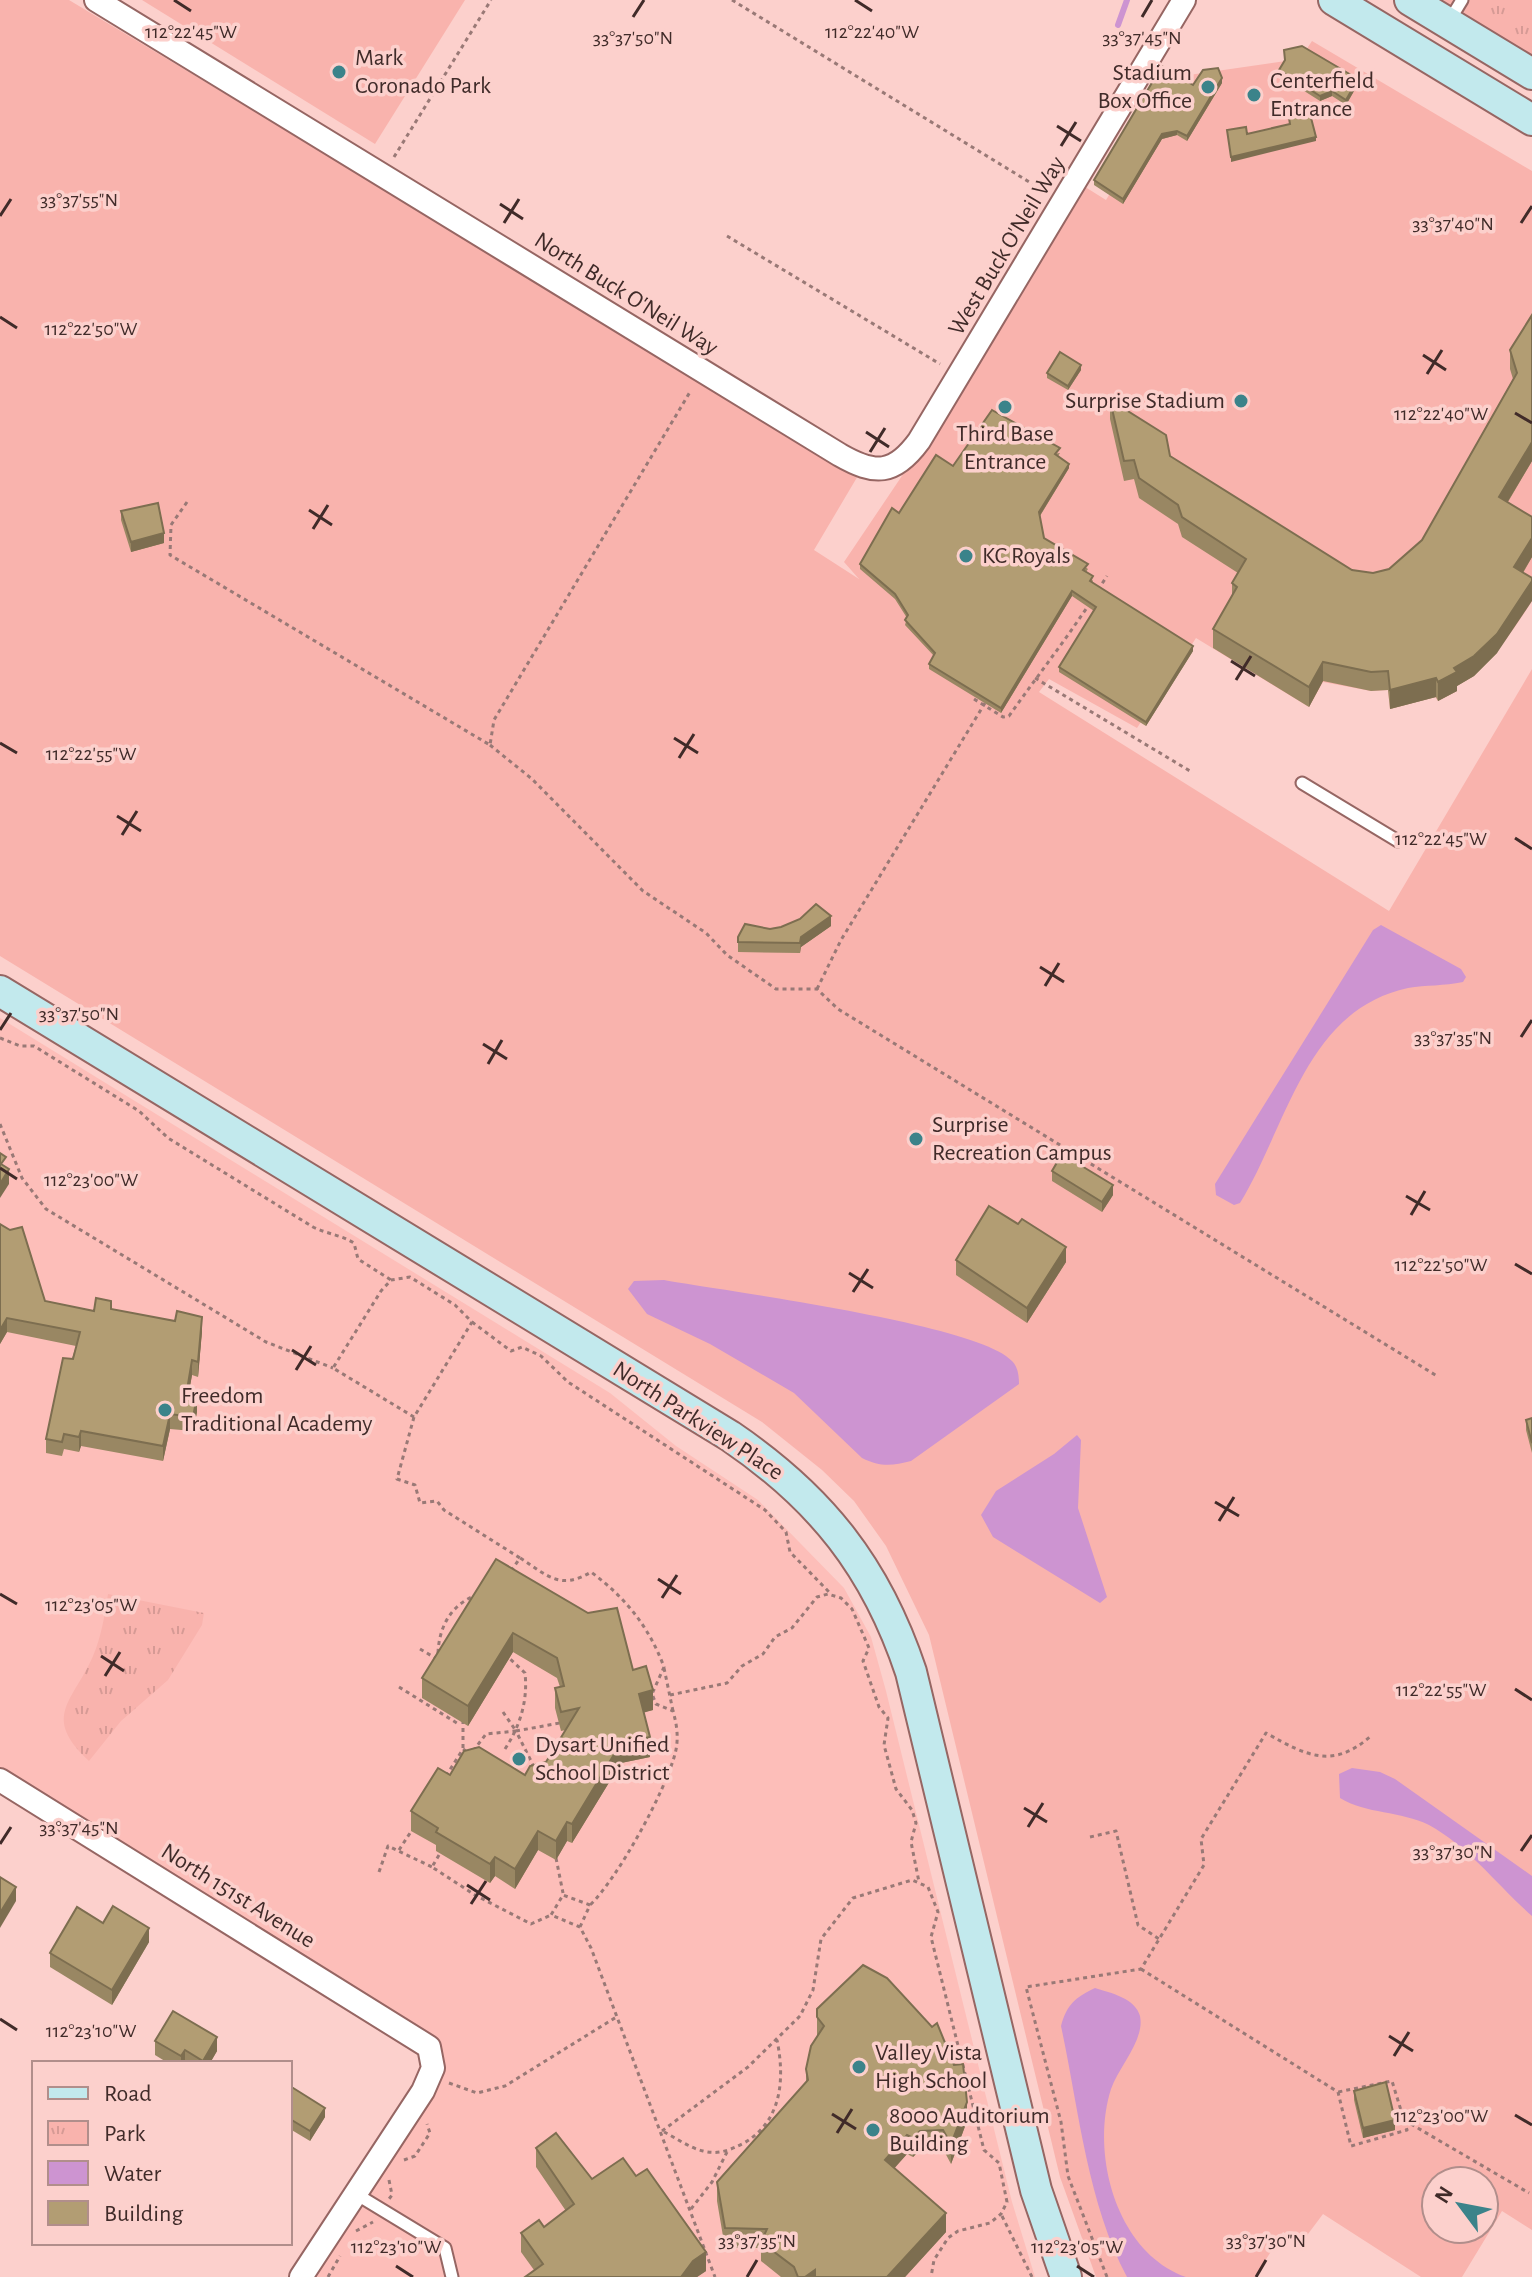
<svg xmlns="http://www.w3.org/2000/svg" width="1532" height="2277" viewBox="0 0 1532 2277" font-family="'Alegreya Sans',sans-serif">
<style>
.built{fill:#fdbeb9}
.park{fill:url(#park-tufts)}
.garden{fill:#f9b3ad;fill-rule:evenodd}
.water{fill:#cd94d1}
.lines{fill:none;stroke-linecap:round;stroke-linejoin:round}
.stream{stroke:#cd94d1;stroke-width:6}
.lane-casing{stroke:#966663;stroke-width:15}
.street-casing{stroke:#966663;stroke-width:26}
.secondary-casing{stroke:#966663;stroke-width:34}
.path{stroke:#997976;stroke-width:3;stroke-dasharray:4 4;stroke-linecap:butt}
.lane{stroke:#fff;stroke-width:11}
.street{stroke:#fff;stroke-width:22}
.secondary{stroke:#c2e9ed;stroke-width:30}
.wall{fill:#998763}
.shaded-wall{fill:#7d6e50}
.building{fill:#b29d73;stroke:#7d6e50;stroke-width:2}
.ticks{fill:none;stroke:#402b29;stroke-width:3}
.poi-dot{fill:#3b838a;stroke:#fcd0cc;stroke-width:3}
.labels{text-anchor:middle;dominant-baseline:central;stroke-width:7;stroke-linejoin:round;paint-order:stroke}
.poi-label{font-size:24px;fill:#402b29;stroke:#fcd0cc;text-anchor:start}
.street-label{font-size:24px;fill:#402b29;stroke:#fcd0cc}
.ticks-label{font-size:20px;text-anchor:middle;fill:#402b29;stroke:#fcd0cc;stroke-width:7;stroke-linejoin:round;paint-order:stroke}
</style>
<defs>
<pattern id="park-tufts" width="24" height="20" patternUnits="userSpaceOnUse" patternTransform="scale(2)"><rect width="24" height="20" fill="#f9b3ad"/><path d="M3 7l-1-3M5 7V3M7 7l1-3M15 17l-1-3M17 17v-4M19 17l1-3" fill="none" stroke="#d69a95"/></pattern>
</defs>
<rect width="100%" height="100%" fill="#fcd0cc"/>
<!-- built -->
<polygon class="built" points="0,1018 610,1393 676,1446 758,1500 844,1588 871,1637 886,1691 1012,2202 1035,2277 314,2277 433,2095 437,2045 428,2032 0,1771"/>
<!-- park -->
<g class="park">
<polygon points="1424,0 1532,0 1532,63"/>
<path d="M108,1594L204,1613L202,1625L168,1680L121,1721L89,1761C41,1716 73,1702 93,1656C101,1638 105,1614 108,1594Z"/>
</g>
<!-- garden -->
<g class="garden">
<path d="M0,0H69L859,474L814,550L859,579L844,562L916,455L1082,185L1106,200L1182,76L1300,59L1312,41L1532,171V601C1510,635 1490,666 1454,687L1457,691L1438,701L1435,697L1390,709L1388,690L1371,691L1323,682L1309,707L1196,638L1137,728L1049,679L1039,692L1389,911L1532,669V2230L1502,2211L1462,2277H1421L1323,2214L1302,2242L1283,2232L1255,2277H1096L1060,2177L929,1635L886,1546L854,1501L822,1470L762,1422L0,956ZM1436,2181H1484V2229H1436Z"/>
<polygon points="142,0 465,0 375,144"/>
</g>
<!-- water -->
<g class="water">
<path d="M1381,925L1461,969L1466,977L1463,982C1444,986 1426,985 1408,988C1305,1010 1287,1127 1240,1203L1234,1205L1216,1195L1215,1184L1373,930Z"/>
<path d="M664,1280C725,1291 979,1324 1012,1361C1018,1367 1019,1376 1019,1384L911,1461C892,1466 880,1467 862,1458L794,1393L710,1344L647,1314L628,1289L634,1281Z"/>
<polygon points="1077,1435 1081,1440 1078,1508 1107,1597 1100,1603 993,1537 981,1515 996,1491 1054,1454"/>
<path d="M1352,1768L1380,1772L1395,1779L1532,1876V1916C1498,1886 1469,1847 1429,1825C1401,1811 1366,1814 1340,1798L1339,1774Z"/>
<path d="M1095,1988C1111,1993 1135,1998 1140,2016C1145,2040 1119,2066 1111,2089C1090,2155 1117,2253 1186,2277H1127C1087,2201 1079,2110 1061,2026C1067,2004 1075,1998 1095,1988Z"/>
</g>
<g class="lines">
<!-- stream -->
<polyline class="stream" points="1118,25 1127,0"/>
<defs>
<g id="lane">
<polyline points="1448,23 1462,0"/>
<polyline points="1302,783 1398,841"/>
<polyline points="356,2194 445,2248 452,2277"/>
</g>
<g id="street">
<path d="M96,0L840,455C875,475 894,475 919,441L1184,0"/>
<polyline points="0,1780 429,2047 433,2068 423,2091 301,2277"/>
</g>
<g id="secondary">
<polyline points="1334,0 1532,120"/>
<polyline points="1410,0 1532,74"/>
<path d="M0,991L730,1436C821,1498 876,1567 911,1672L1036,2190L1066,2277"/>
</g>
</defs>
<!-- lane casing -->
<use href="#lane" class="lane-casing"/>
<!-- street casing -->
<use href="#street" class="street-casing"/>
<!-- secondary casing -->
<use href="#secondary" class="secondary-casing"/>
<!-- path -->
<g class="path">
<polyline points="732,0 1044,191"/>
<polyline points="394,157 491,0"/>
<polyline points="727,236 940,364"/>
<polyline points="187,502 171,525 170,555 490,745 494,720 690,392"/>
<polyline points="1098,590 1107,576"/>
<polyline points="1035,678 1190,771"/>
<path d="M974,699L1003,717L1009,716C1036,678 1064,642 1090,603"/>
<polyline points="490,745 532,779 643,891 706,933 727,955 776,989 817,989 838,1009 1437,1376"/>
<polyline points="817,989 841,940 985,703"/>
<path d="M0,1038L20,1046H34L139,1111L168,1138L313,1227C327,1234 341,1235 354,1243L358,1259L391,1280"/>
<polyline points="0,1124 22,1178 46,1209 266,1342 333,1368"/>
<polyline points="472,1322 511,1351 522,1347 541,1356 568,1382 765,1510 786,1532 790,1552 831,1594"/>
<polyline points="414,1417 333,1368 381,1291 391,1280 410,1277 455,1305 472,1322 414,1417 397,1479 415,1485 420,1503 437,1501 444,1510 520,1558"/>
<path d="M511,1571L520,1558C547,1575 560,1591 591,1572C626,1598 649,1627 664,1667L652,1694L656,1704L673,1711C677,1725 679,1739 675,1754C665,1792 618,1878 590,1905"/>
<polyline points="420,1649 437,1659"/>
<path d="M438,1653C439,1628 450,1606 474,1596"/>
<polyline points="664,1668 673,1711"/>
<polyline points="399,1687 460,1725"/>
<polyline points="670,1695 727,1683 742,1666 763,1654 775,1637 792,1628 817,1597 828,1594 841,1598 852,1609 869,1648 863,1661 879,1707 888,1718 884,1745 896,1789 912,1810 916,1823 911,1842 919,1882"/>
<polyline points="503,1712 516,1731"/>
<polyline points="516,1731 560,1723"/>
<polyline points="463,1748 463,1721"/>
<path d="M505,1749C520,1726 528,1701 525,1673L508,1657"/>
<polyline points="473,1751 486,1734 516,1731 534,1767"/>
<polyline points="446,1776 463,1749 467,1752"/>
<polyline points="1090,1837 1116,1831 1138,1925 1159,1939"/>
<polyline points="399,1850 412,1830"/>
<polyline points="439,1855 432,1867 475,1895 531,1924 551,1915"/>
<polyline points="556,1858 563,1893"/>
<polyline points="379,1872 388,1846 432,1867"/>
<polyline points="580,1927 590,1905 563,1895 551,1915 580,1927 591,1948 715,2277"/>
<polyline points="1141,1969 1338,2092 1351,2146 1407,2130 1392,2081 1338,2092"/>
<polyline points="449,2083 477,2093 505,2086 618,2016"/>
<polyline points="1404,2120 1529,2193"/>
<polyline points="662,2131 748,2067 800,2016 813,1990 821,1939 853,1898 912,1880 928,1887 938,1912 931,1937 984,2150 999,2163 1007,2202 1001,2214 990,2223 958,2231 948,2238 934,2260 931,2277"/>
<path d="M664,2132C676,2138 690,2148 703,2151C719,2155 730,2150 744,2143C782,2121 785,2079 777,2040"/>
<polyline points="404,2160 415,2156 430,2133 427,2124"/>
<polyline points="389,2180 392,2195 389,2199"/>
<polyline points="691,2209 712,2182 727,2152"/>
<polyline points="1002,2216 1032,2277"/>
<polyline points="356,2231 373,2222"/>
<polyline points="328,2277 340,2256"/>
<path d="M1107,2277L1068,2176L1061,2122L1026,1987L1141,1969L1204,1865L1201,1839L1266,1733C1307,1756 1333,1770 1372,1735"/>
</g>
<!-- lane -->
<use href="#lane" class="lane"/>
<!-- street -->
<use href="#street" class="street"/>
<!-- secondary -->
<use href="#secondary" class="secondary"/>
</g>
<!-- wall -->
<g class="wall">
<polygon points="1279,70 1358,84 1346,105 1332,96 1320,101 1279,75"/>
<polygon points="1222,83 1187,141 1177,135 1162,139 1123,204 1094,185 1094,180 1193,85"/>
<polygon points="1532,315 1532,461 1508,502 1532,517 1532,557 1523,573 1497,653 1474,676 1457,686 1457,691 1438,701 1436,697 1390,709 1388,690 1371,691 1323,681 1309,707 1213,648 1213,629 1232,597 1232,583 1238,573 1182,537 1178,524 1139,498 1134,479 1124,481 1110,419 1110,400 1170,456 1352,570 1373,573 1389,569 1422,540 1513,379 1510,369 1510,350"/>
<polygon points="1081,370 1068,390 1047,378 1047,373"/>
<polygon points="1060,453 1058,456 1069,468 1040,516 1044,538 1088,569 1086,572 1093,581 1092,583 1193,651 1146,726 1059,672 1059,667 1094,611 1072,596 1001,713 929,669 929,664 934,656 905,625 907,618 895,599 860,569 860,564 899,513 953,466"/>
<polygon points="121,511 164,543 131,552 121,520"/>
<polygon points="831,926 801,947 800,953 738,952 738,937 770,929"/>
<polygon points="1052,1171 1113,1195 1102,1212 1052,1181"/>
<polygon points="0,1224 45,1301 94,1311 111,1309 202,1331 198,1377 192,1375 188,1396 197,1412 193,1431 170,1429 163,1461 81,1446 79,1452 64,1449 62,1456 46,1453 46,1439 76,1346 7,1332 0,1344"/>
<polygon points="956,1260 1066,1262 1027,1323 956,1275"/>
<polygon points="1532,1418 1532,1453 1526,1430 1526,1420"/>
<polygon points="496,1559 633,1670 653,1710 644,1712 650,1757 621,1763 572,1843 567,1841 556,1860 538,1850 515,1889 495,1876 490,1883 436,1851 436,1845 411,1831 411,1811 450,1775 525,1775 546,1762 566,1730 561,1731 555,1708 555,1688 560,1687 557,1678 513,1652 468,1726 422,1698 422,1678"/>
<polygon points="103,1923 149,1942 112,2005 50,1967 50,1953"/>
<polygon points="817,2009 967,2121 951,2164 943,2149 920,2150 913,2157 907,2154 894,2168 946,2232 905,2277 781,2277 761,2261 761,2248 725,2248 717,2201 717,2182 806,2082 806,2069 817,2037"/>
<polygon points="155,2041 217,2051 210,2063 168,2063 155,2055"/>
<polygon points="290,2086 325,2117 310,2141 290,2129"/>
<polygon points="1354,2091 1395,2130 1363,2138 1354,2100"/>
<polygon points="536,2148 592,2179 706,2271 697,2277 525,2277 534,2270 521,2252 521,2233 544,2227 566,2211 536,2167"/>
</g>
<!-- shaded-wall -->
<g class="shaded-wall">
<polygon points="1222,78 1222,83 1187,141 1187,136"/>
<polygon points="1358,79 1358,84 1346,105 1346,100"/>
<polygon points="1332,91 1332,96 1320,101 1320,96"/>
<polygon points="1177,131 1177,135 1162,139 1123,204 1123,199 1162,134"/>
<polygon points="1316,137 1316,141 1231,162 1231,157"/>
<polygon points="1081,365 1081,370 1068,390 1068,386"/>
<polygon points="1532,442 1532,461 1499,516 1499,497"/>
<polygon points="1069,464 1069,468 1039,517 1039,512"/>
<polygon points="164,533 164,543 131,552 131,542"/>
<polygon points="1532,538 1532,557 1514,587 1514,567"/>
<polygon points="1532,581 1532,601 1497,653 1474,676 1457,686 1457,691 1438,701 1438,682 1454,668"/>
<polygon points="1072,591 1072,596 1001,713 1001,708"/>
<polygon points="1193,646 1193,651 1146,726 1146,722"/>
<polygon points="1323,662 1323,681 1309,707 1309,687"/>
<polygon points="1436,678 1436,697 1390,709 1390,690"/>
<polygon points="831,916 831,926 801,947 800,953 801,937"/>
<polygon points="9,1169 9,1184 0,1198 0,1184"/>
<polygon points="1113,1185 1113,1195 1102,1212 1102,1202"/>
<polygon points="1066,1247 1066,1262 1027,1323 1027,1308"/>
<polygon points="202,1317 202,1331 198,1377 198,1362"/>
<polygon points="7,1318 7,1332 0,1344 0,1330"/>
<polygon points="192,1360 192,1375 186,1410 186,1396"/>
<polygon points="197,1397 197,1412 193,1431 193,1417"/>
<polygon points="170,1414 170,1429 163,1461 163,1446"/>
<polygon points="81,1431 81,1446 79,1452 79,1437"/>
<polygon points="513,1633 513,1652 468,1726 468,1706"/>
<polygon points="653,1690 653,1710 639,1714 639,1694"/>
<polygon points="650,1737 650,1757 621,1763 572,1843 572,1824 621,1743"/>
<polygon points="567,1822 567,1841 556,1860 556,1841"/>
<polygon points="538,1831 538,1850 515,1889 515,1869"/>
<polygon points="495,1857 495,1876 490,1883 490,1864"/>
<polygon points="16,1887 16,1901 0,1928 0,1913"/>
<polygon points="149,1928 149,1942 112,2005 112,1990"/>
<polygon points="217,2037 217,2051 210,2063 203,2063 203,2061"/>
<polygon points="185,2050 185,2063 181,2063 181,2056"/>
<polygon points="967,2102 967,2121 951,2164 951,2144"/>
<polygon points="325,2108 325,2117 310,2141 310,2131"/>
<polygon points="1395,2120 1395,2130 1363,2138 1363,2128"/>
<polygon points="920,2131 920,2150 913,2157 913,2138"/>
<polygon points="907,2135 907,2154 885,2179 885,2160"/>
<polygon points="946,2213 946,2232 905,2277 887,2277"/>
<polygon points="706,2252 706,2271 697,2277 681,2277 693,2261"/>
<polygon points="815,2270 815,2277 805,2277"/>
</g>
<!-- building -->
<g class="building">
<polygon points="1302,46 1358,79 1346,100 1332,91 1320,96 1279,70 1285,60 1284,50"/>
<polygon points="1162,66 1193,85 1203,70 1218,68 1222,78 1187,136 1177,131 1162,134 1123,199 1094,180"/>
<polygon points="1310,114 1316,137 1231,157 1227,130 1246,127 1247,134 1290,124 1289,118"/>
<polygon points="1532,315 1532,442 1499,497 1532,517 1532,538 1514,567 1532,578 1532,581 1497,634 1474,656 1454,668 1457,672 1438,682 1436,678 1390,690 1388,671 1371,672 1323,662 1309,687 1213,629 1237,587 1232,583 1246,559 1182,517 1178,505 1139,478 1134,460 1124,461 1110,400 1166,435 1170,456 1352,570 1373,573 1389,569 1422,540 1517,373 1510,350"/>
<polygon points="1060,352 1081,365 1068,386 1047,373"/>
<polygon points="992,410 1060,448 1055,454 1069,464 1039,512 1044,538 1088,564 1083,570 1093,576 1090,581 1193,646 1146,722 1059,667 1096,607 1072,591 1001,708 929,664 935,653 905,620 908,615 895,594 860,564 892,508 899,513 936,455 953,466"/>
<polygon points="158,503 164,533 131,542 121,511"/>
<polygon points="816,904 831,916 801,937 800,943 738,942 738,937 745,924 770,929 781,927 800,919"/>
<polygon points="0,1153 6,1157 1,1164 9,1169 0,1184"/>
<polygon points="1062,1154 1113,1185 1102,1202 1052,1171"/>
<polygon points="989,1206 1018,1224 1022,1219 1066,1247 1027,1308 956,1260"/>
<polygon points="0,1224 10,1230 22,1227 45,1301 94,1311 96,1298 111,1301 111,1309 175,1321 177,1311 202,1317 198,1362 192,1360 186,1396 197,1397 193,1417 170,1414 163,1446 81,1431 79,1437 64,1434 62,1442 46,1439 63,1358 73,1359 80,1332 7,1318 0,1330"/>
<polygon points="1532,1418 1532,1443 1526,1420"/>
<polygon points="496,1559 588,1613 617,1608 633,1670 646,1666 653,1690 639,1694 650,1737 621,1743 572,1824 567,1822 556,1841 538,1831 515,1869 495,1857 490,1864 436,1832 438,1828 411,1811 438,1768 450,1775 464,1751 479,1747 525,1775 530,1766 546,1762 579,1708 561,1712 555,1688 564,1686 557,1658 513,1633 468,1706 422,1678"/>
<polygon points="0,1877 16,1887 0,1913"/>
<polygon points="113,1906 149,1928 112,1990 50,1953 77,1907 103,1923"/>
<polygon points="863,1965 887,1978 932,2027 937,2023 954,2065 963,2064 967,2102 951,2144 943,2130 920,2131 913,2138 907,2135 885,2160 946,2213 887,2277 815,2277 815,2270 805,2277 798,2277 794,2267 761,2242 767,2229 725,2228 717,2182 808,2080 806,2069 811,2046 824,2026 817,2017 817,2009"/>
<polygon points="173,2011 217,2037 203,2061 185,2050 181,2056 155,2041"/>
<polygon points="1386,2082 1395,2120 1363,2128 1354,2091"/>
<polygon points="290,2086 325,2108 310,2131 290,2119"/>
<polygon points="556,2133 592,2179 623,2158 636,2176 647,2169 706,2252 693,2261 681,2277 525,2277 543,2264 521,2233 539,2220 544,2227 574,2204 536,2148"/>
</g>
<!-- ticks -->
<path class="ticks" d="M174,0L191,11M855,0L872,11M633,17L644,0M1142,17L1152,0M1057,126L1081,141M1061,146L1076,122M500,204L523,219M0,216L11,199M504,223L519,199M1521,223L1532,206M0,317L17,328M1423,355L1446,370M1427,374L1442,350M1515,413L1532,423M866,432L889,447M870,452L885,428M309,510L332,525M313,529L328,505M1231,661L1255,676M1236,680L1251,656M674,738L698,753M0,743L17,753M679,758L694,734M117,816L141,831M122,835L137,811M1515,838L1532,849M1040,967L1064,982M1045,986L1059,963M0,1030L11,1013M1521,1037L1532,1020M483,1044L507,1059M488,1064L502,1040M0,1168L17,1179M1406,1196L1430,1210M1411,1215L1425,1191M1515,1264L1532,1274M849,1273L873,1288M853,1292L868,1269M292,1350L316,1365M296,1370L311,1346M1215,1502L1239,1516M1219,1521L1234,1497M658,1579L681,1594M0,1594L17,1604M662,1598L677,1575M101,1656L124,1671M105,1676L120,1652M1515,1689L1532,1700M1024,1808L1047,1822M1028,1827L1043,1803M0,1844L11,1827M1521,1851L1532,1835M467,1885L490,1900M471,1904L486,1881M0,2019L17,2030M1389,2036L1413,2051M1394,2056L1409,2032M832,2114L856,2129M1515,2115L1532,2125M837,2133L852,2109M396,2266L413,2277M1077,2266L1094,2277M747,2277L757,2260M1256,2277L1266,2260"/>
<!-- markers -->
<g class="poi-dot">
<circle cx="339" cy="72" r="8"/>
<circle cx="1208" cy="87" r="8"/>
<circle cx="1254" cy="95" r="8"/>
<circle cx="1241" cy="401" r="8"/>
<circle cx="1005" cy="407" r="8"/>
<circle cx="966" cy="556" r="8"/>
<circle cx="916" cy="1139" r="8"/>
<circle cx="165" cy="1410" r="8"/>
<circle cx="519" cy="1759" r="8"/>
<circle cx="859" cy="2067" r="8"/>
<circle cx="873" cy="2130" r="8"/>
</g>
<g class="labels">
<!-- poi labels -->
<g class="poi-label">
<text x="355" y="58">Mark<tspan x="355" dy="28">Coronado Park</tspan></text>
<text x="1192" y="73" text-anchor="end">Stadium<tspan x="1192" dy="28">Box Office</tspan></text>
<text x="1270" y="81">Centerfield<tspan x="1270" dy="28">Entrance</tspan></text>
<text x="1225" y="401" text-anchor="end">Surprise Stadium</text>
<text x="1005" y="434" text-anchor="middle">Third Base<tspan x="1005" dy="28">Entrance</tspan></text>
<text x="982" y="556">KC Royals</text>
<text x="932" y="1125">Surprise<tspan x="932" dy="28">Recreation Campus</tspan></text>
<text x="181" y="1396">Freedom<tspan x="181" dy="28">Traditional Academy</tspan></text>
<text x="535" y="1745">Dysart Unified<tspan x="535" dy="28">School District</tspan></text>
<text x="875" y="2053">Valley Vista<tspan x="875" dy="28">High School</tspan></text>
<text x="889" y="2116">8000 Auditorium<tspan x="889" dy="28">Building</tspan></text>
</g>
<!-- street labels -->
<g class="street-label">
<text transform="translate(1007 246) rotate(-59)">West Buck O'Neil Way</text>
<text transform="translate(626 294) rotate(32)">North Buck O'Neil Way</text>
<text transform="translate(698 1421) rotate(33)">North Parkview Place</text>
<text transform="translate(238 1896) rotate(32)">North 151st Avenue</text>
</g>
</g>
<g class="ticks-label">
<text x="191" y="38">112°22'45"W</text>
<text x="872" y="38">112°22'40"W</text>
<text x="633" y="44">33°37'50"N</text>
<text x="1142" y="44">33°37'45"N</text>
<text x="79" y="206">33°37'55"N</text>
<text x="1453" y="230">33°37'40"N</text>
<text x="91" y="335">112°22'50"W</text>
<text x="1441" y="420">112°22'40"W</text>
<text x="91" y="760">112°22'55"W</text>
<text x="1441" y="845">112°22'45"W</text>
<text x="79" y="1020">33°37'50"N</text>
<text x="1453" y="1044">33°37'35"N</text>
<text x="91" y="1186">112°23'00"W</text>
<text x="1441" y="1271">112°22'50"W</text>
<text x="91" y="1611">112°23'05"W</text>
<text x="1441" y="1696">112°22'55"W</text>
<text x="79" y="1834">33°37'45"N</text>
<text x="1453" y="1858">33°37'30"N</text>
<text x="91" y="2037">112°23'10"W</text>
<text x="1441" y="2122">112°23'00"W</text>
<text x="757" y="2247">33°37'35"N</text>
<text x="1266" y="2247">33°37'30"N</text>
<text x="396" y="2253">112°23'10"W</text>
<text x="1077" y="2253">112°23'05"W</text>
</g>
<!-- legend -->
<rect x="32" y="2061" width="260" height="184" fill="#fcd0cc" stroke="#b18e8b" stroke-width="2"/>
<rect x="48" y="2087" width="40" height="12" fill="#c2e9ed" stroke="#b18e8b" stroke-width="2"/>
<text x="104" y="2101" font-size="24" fill="#402b29">Road</text>
<rect x="48" y="2121" width="40" height="24" fill="url(#park-tufts)" stroke="#b18e8b" stroke-width="2"/>
<text x="104" y="2141" font-size="24" fill="#402b29">Park</text>
<rect x="48" y="2161" width="40" height="24" fill="#cd94d1" stroke="#b18e8b" stroke-width="2"/>
<text x="104" y="2181" font-size="24" fill="#402b29">Water</text>
<rect x="48" y="2201" width="40" height="24" fill="#b29d73" stroke="#b18e8b" stroke-width="2"/>
<text x="104" y="2221" font-size="24" fill="#402b29">Building</text>
<!-- north arrow -->
<g transform="translate(1460 2205) rotate(302)"><circle r="38" fill="#fcd0cc" stroke="#b18e8b" stroke-width="2"/>
<path d="M0-6L14 30L0 20L-14 30Z" fill="#3b838a"/>
<text y="-12" font-size="22" font-weight="bold" text-anchor="middle" fill="#402b29">N</text>
</g>
</svg>
